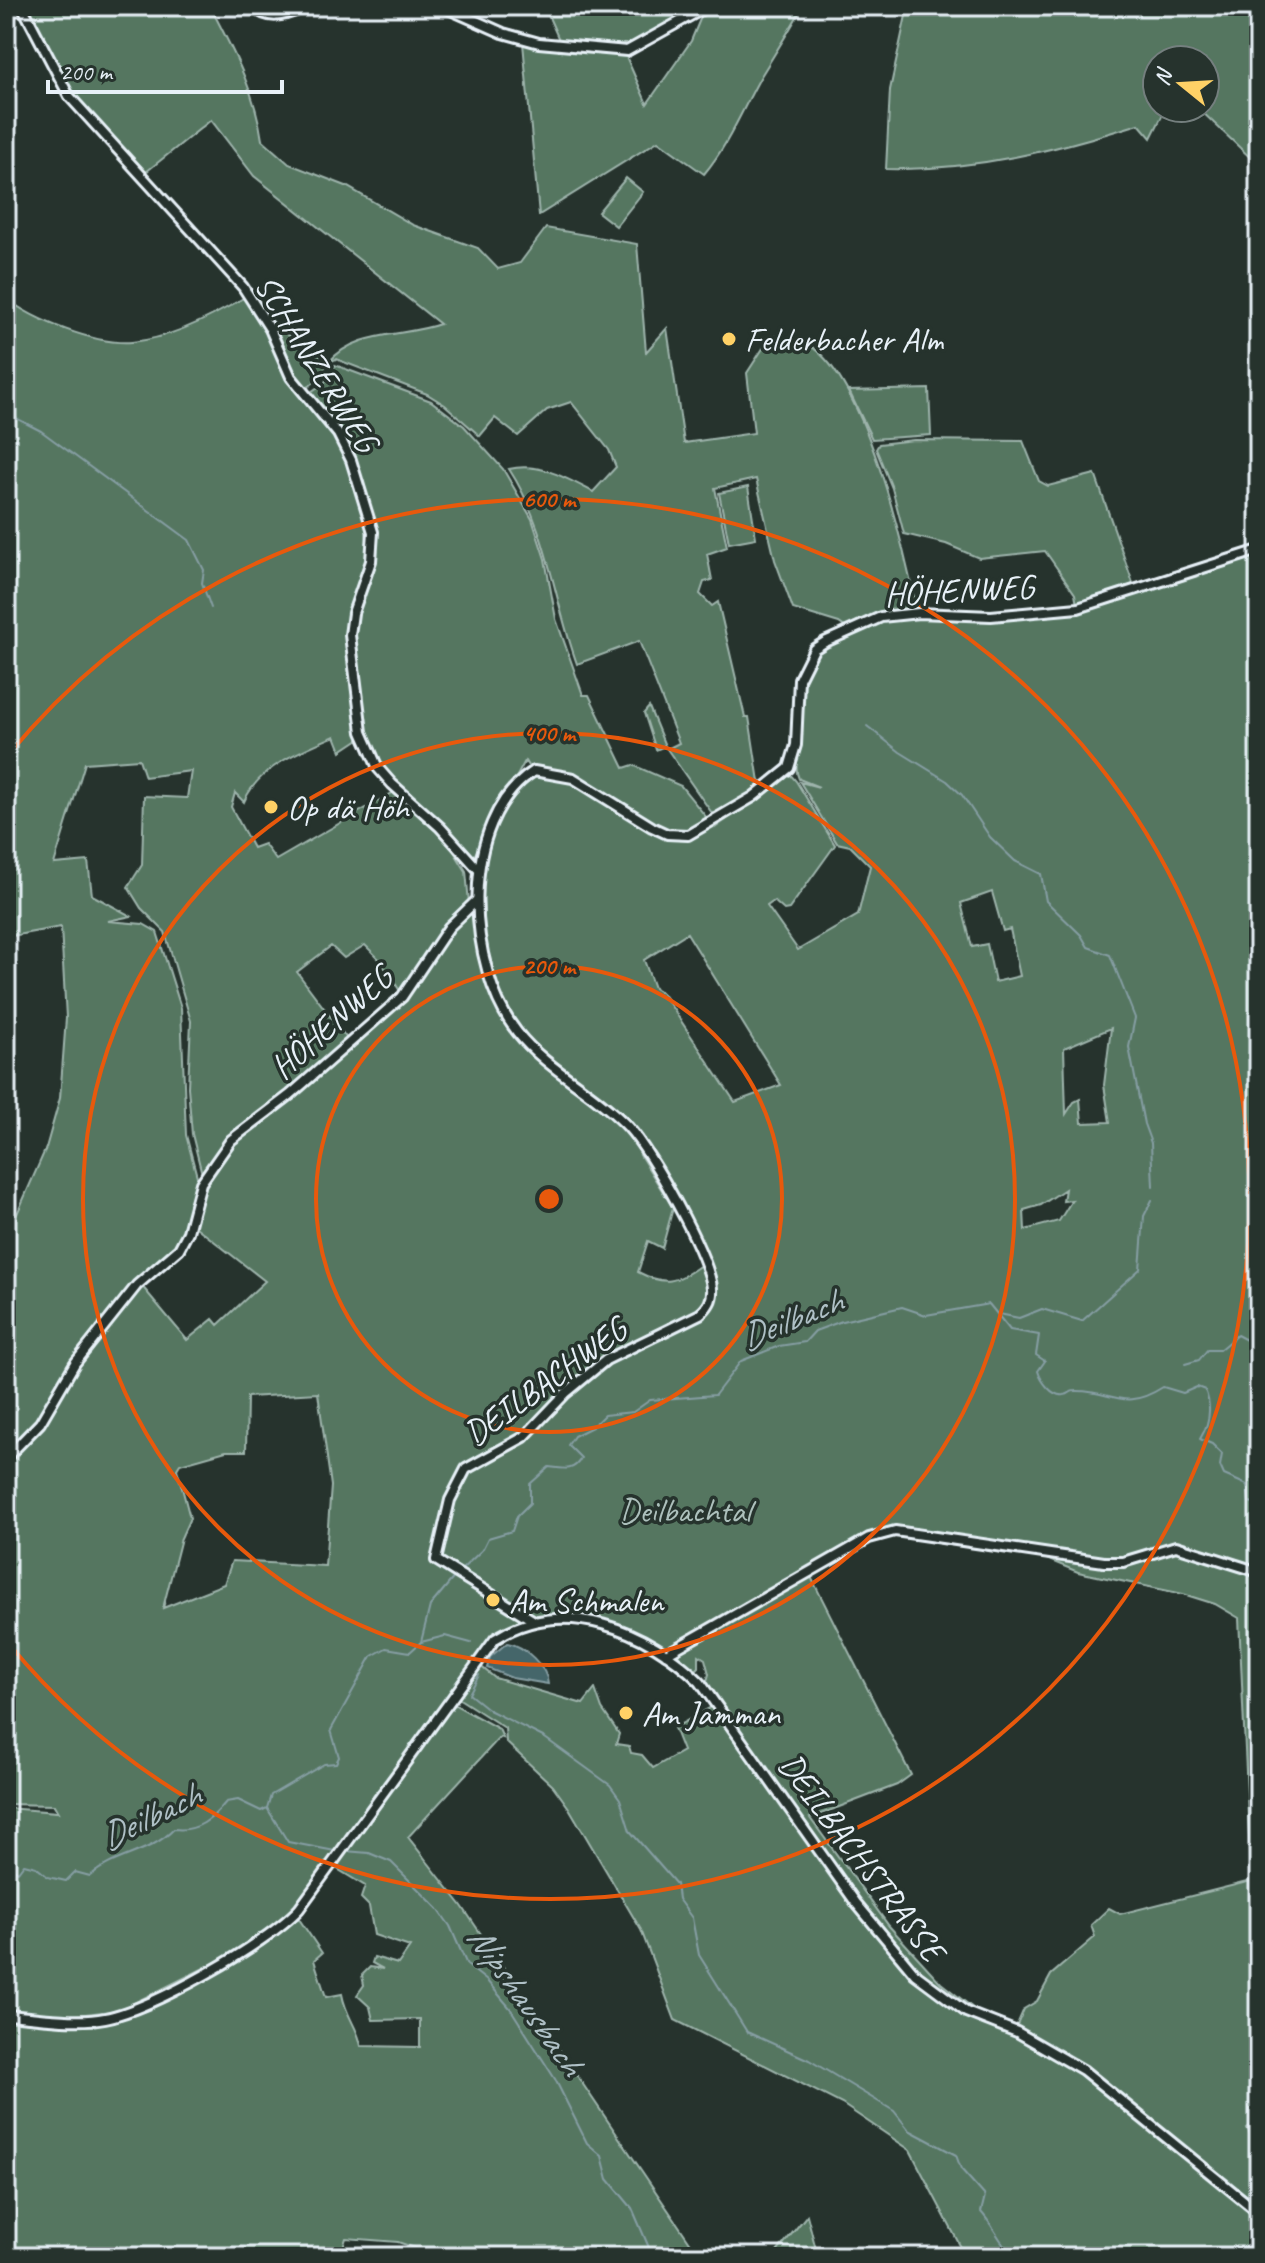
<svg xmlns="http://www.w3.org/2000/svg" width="1265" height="2263" viewBox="0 0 1265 2263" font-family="Caveat,sans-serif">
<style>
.green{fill:#547661;stroke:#9eb4ac;stroke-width:2;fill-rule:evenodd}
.water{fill:#44666a;stroke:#869ea3;stroke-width:2}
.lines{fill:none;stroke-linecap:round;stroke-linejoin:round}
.stream{stroke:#869ea3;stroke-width:2}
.minor-casing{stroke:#e8f1f8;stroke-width:14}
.minor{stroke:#26332d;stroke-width:8}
.ring{fill:none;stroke:#e8590c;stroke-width:4}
.poi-dot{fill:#ffd166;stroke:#26332d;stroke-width:3}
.labels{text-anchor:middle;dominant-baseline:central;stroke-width:7;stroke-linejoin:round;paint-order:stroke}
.poi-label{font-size:34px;fill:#e8f1f8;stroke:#26332d;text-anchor:start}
.street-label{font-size:34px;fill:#e8f1f8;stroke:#26332d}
.park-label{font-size:34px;fill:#adc0bc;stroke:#26332d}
.water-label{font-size:36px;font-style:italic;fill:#afc0c6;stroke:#26332d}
.centre{fill:#e8590c;stroke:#26332d;stroke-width:4}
.ring-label{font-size:24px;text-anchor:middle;font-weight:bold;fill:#e8590c;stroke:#26332d;stroke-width:7;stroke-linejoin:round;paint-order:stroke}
</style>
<rect width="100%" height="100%" fill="#26332d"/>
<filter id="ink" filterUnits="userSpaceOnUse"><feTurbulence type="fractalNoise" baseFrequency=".0125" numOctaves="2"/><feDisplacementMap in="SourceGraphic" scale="16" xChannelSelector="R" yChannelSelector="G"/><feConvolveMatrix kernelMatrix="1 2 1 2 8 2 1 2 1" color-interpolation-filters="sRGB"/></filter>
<g filter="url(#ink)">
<!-- green -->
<g class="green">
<path d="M25,6H210C233,51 255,90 262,140L289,164L346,186L413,225L478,248L498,269L520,263L546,228L637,244L646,352L667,328L684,443L754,433L747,373L771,336C782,337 796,338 807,344C865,375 904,549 917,611L875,616L849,630L839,623L793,609L775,560L756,479L715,488L727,547L707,554L712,580L704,582L700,594L712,606L718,602L745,717H749L760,788L714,816L667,749L679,743L639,641L577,664C553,598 548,529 509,469C540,462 566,478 593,492L616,467L609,450L571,402L547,410L518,436L495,418L480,436L445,405L427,394L336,359L329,362L321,376L306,389L283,358L261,308L279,329L329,362C356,330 404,337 440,324L254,176L211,120L146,172L73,98Z"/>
<path d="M544,6H698C638,43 632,52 560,42Z"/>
<path d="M715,6H803C790,30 775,53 761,76C742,110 729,144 704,174L658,141L539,215L523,43L625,54L647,104L691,41L703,12Z"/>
<path d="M908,6H1259V166L1198,108H1205V60H1157V108H1166L1151,138L1139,124C1056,150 974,171 886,169L890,90Z"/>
<polygon points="626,178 643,192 616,226 598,212"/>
<path d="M245,297L259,317L289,383L335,437L347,460L365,520L369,559L350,609L347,635L359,739L341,751L335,736C302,750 258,767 244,802L235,793L231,807L253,848L264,844L276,860L394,792L448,842L466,871L469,903L402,994L379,959L365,945L344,958L331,946L297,972L348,1040L229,1139L203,1178L192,1134L188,1087L191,1021L165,932L141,908L128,887L142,865L144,796L187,798L191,771L145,777L139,759L85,763L54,864L88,861L92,895L131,916L108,921L143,924L157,932L181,1008L186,1135L199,1184L183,1237L141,1285L187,1340L213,1319L218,1325L265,1281L192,1224L203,1185L231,1142L400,1003L454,923L482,899C481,849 496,808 534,776L525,761L472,860L434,816L380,765L366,736L353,636L355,612L376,546L372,516L354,460L308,394L325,382L335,365L431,401L464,426L503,469L532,519L545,559L556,619L583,695H589L624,768L633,765L681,786L715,828L789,773L796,781L835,845L789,909L784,910L774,901L767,906L798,950L858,915L870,866L850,846L837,843L800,782L819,787L799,779C793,767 800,751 799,737C795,660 816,635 892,618L1078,611L1259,553V2120L1247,2128L1259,2151V2257H966L910,2150L842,2104L675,2020L641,1930L569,1808L553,1786L506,1742L505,1728L458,1698L479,1665L495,1678L583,1704L595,1689L602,1709L619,1734L616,1744L629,1746L631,1753L642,1755L653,1768L683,1751L674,1728L713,1706L853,1905L914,1976L958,2013L1024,2040L1027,2033L1016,2027L1024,2009L1037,2001L1051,1975L1095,1937L1091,1925L1109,1908L1120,1914L1251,1881L1239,1618L1215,1604L1183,1594L1078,1572L1015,1546L891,1530L810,1575L911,1775L897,1785L810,1818L889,1926L941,1983L978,2012H972L917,1971L859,1902L706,1684L709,1674L705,1659L699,1655V1667L695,1671L675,1657V1652L697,1633L664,1648L580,1615L544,1616L514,1624L486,1647L376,1792L298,1906L254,1943L120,2010L68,2016L6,2011V1808L58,1812L54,1805L6,1804V1239L46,1148L60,1098L66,1018L61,927L6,937V298C33,320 96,345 132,342C172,338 211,318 245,297ZM992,892L1003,931L1010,929L1020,976L995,982L987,944L972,947L961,903ZM687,933L781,1085L735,1102L663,994L654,988L644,960ZM1111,1028L1104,1085L1110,1122L1082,1123L1080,1099L1074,1102L1066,1114L1064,1048ZM649,1152L677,1203L684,1207L696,1228L692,1232L712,1289L707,1300L708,1290L701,1265C676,1283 665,1286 638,1272L648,1241L662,1248L673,1208L640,1155ZM1065,1189L1063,1201L1072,1200L1059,1221L1025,1230L1024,1210L1041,1205ZM318,1393L331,1486L325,1566L232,1561L224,1584L163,1608L181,1538L190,1518L177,1469L180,1464L226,1451H246L247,1397Z"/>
<polygon points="929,389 931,435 872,439 849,391"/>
<polygon points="914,440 1023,441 1039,481 1048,486 1095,474 1134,586 1077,605 1075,594 1045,551 979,558 946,544 904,534 892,488 876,449 879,444"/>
<polygon points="748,487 756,538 729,543 719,493"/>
<polygon points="649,707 665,746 656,750 644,713"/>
<path d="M452,1703L499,1729L503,1738L500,1737L408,1837L462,1906L700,2257H441L398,2242L346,2238L340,2257H6V2018L105,2022L263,1946L297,1916L322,1953L314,1960L326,1997L342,1994C346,2017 358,2027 361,2046L420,2047V2019L373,2020L370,2007L357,1995L364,1985L362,1975L370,1967L383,1969L372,1963L374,1957L398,1964L410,1947L374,1935L369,1906L361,1898L365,1886L334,1867Z"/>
<polygon points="807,2215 818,2257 773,2257"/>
</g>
<!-- water -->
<path class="water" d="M507,1643C524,1645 547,1667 548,1684L512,1678L487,1668L490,1657Z"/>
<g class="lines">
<!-- stream -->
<g class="stream">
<polyline points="6,413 41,431 189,540 204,570 202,583 211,608"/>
<polyline points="867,726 900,752 947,781 962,795 990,837 1015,861 1041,874 1046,901 1081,935 1088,947 1110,955 1135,1018 1129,1047 1144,1124 1151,1143 1153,1186"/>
<polyline points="999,1314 1019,1318 1042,1309 1082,1321 1140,1269 1144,1216 1152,1200"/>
<polyline points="1185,1364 1199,1360 1207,1350 1219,1350 1237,1335 1250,1342 1259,1339"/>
<path d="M459,1572L482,1550L488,1538L512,1531L517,1516L530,1503V1484L549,1467C564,1469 574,1472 581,1458L568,1445L574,1436L592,1427L604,1415L633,1412L650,1400L715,1395L741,1361L779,1346L805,1342L815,1331L842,1321L902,1307L926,1315L989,1304L1010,1330L1039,1335L1036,1355L1045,1361L1038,1371C1041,1381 1052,1397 1064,1395C1072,1394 1068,1391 1076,1391C1113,1390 1122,1413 1163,1387L1183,1393L1197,1387L1205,1390C1212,1407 1210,1423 1200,1439L1212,1444L1222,1454L1220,1466L1224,1475L1247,1485L1249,1502L1259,1504"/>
<polyline points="421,1642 445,1636 471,1643"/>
<path d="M479,1675L469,1694L489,1710L545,1738L610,1785L620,1799L630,1831L676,1884L678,1899L692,1918L699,1955L747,2032L809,2060L894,2111L909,2130L956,2155L961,2169L985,2196L981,2212C995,2227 998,2242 1015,2257"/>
<polyline points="267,1808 288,1842 335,1851"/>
<polyline points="345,1851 369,1853 391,1862 438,1909 450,1926 467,1965 487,1981 510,2008 555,2079 587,2143 602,2156 608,2179 632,2208 653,2257"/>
<path d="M6,1864L18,1872L24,1864L36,1867L48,1877L66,1881L75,1872L90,1876C115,1854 150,1854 174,1829C198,1832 212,1819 226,1802L238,1800L261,1811L267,1808L271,1795L324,1764L336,1763L339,1757L331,1730L372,1656L386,1648L410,1652L421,1642L430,1606L455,1576"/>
</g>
<defs>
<g id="minor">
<polyline points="22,6 69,96 243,287 270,329 291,377 338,434 351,460 373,532 371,561 353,613 350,635 362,732 378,768 392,784 440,827 477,868"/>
<path d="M252,6C271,23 287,14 309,6"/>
<polyline points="442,6 503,33 539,43 627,51 708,6"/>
<polyline points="6,1458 40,1423 75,1363 137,1285 179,1249 188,1232 201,1183 231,1140 290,1095 402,997 449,927 477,900"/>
<path d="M534,1621L436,1560L450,1500L466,1469L524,1437L566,1393L606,1360L700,1314C708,1307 713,1300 712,1288C709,1255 651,1152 628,1127C594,1091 548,1071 517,1032C466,967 457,820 534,771L573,778L652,827L667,834L688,835L753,797L789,768L796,745L799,679L814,649L825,642L881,617L919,613L991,616L1078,608L1259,550"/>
<polyline points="666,1654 869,1538 895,1531 1104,1562 1123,1562 1176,1546 1259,1572"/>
<path d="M6,2015C37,2017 75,2024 105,2018C153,2009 266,1944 299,1909L495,1639C563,1595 648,1630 700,1682L856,1903L915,1974L966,2012L1017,2032L1083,2070L1259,2213"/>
</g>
</defs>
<!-- minor casing -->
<use href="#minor" class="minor-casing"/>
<!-- minor -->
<use href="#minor" class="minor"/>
</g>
</g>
<!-- distance rings -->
<g class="ring">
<circle cx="549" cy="1199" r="233"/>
<circle cx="549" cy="1199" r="466"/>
<path d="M9 754A700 700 0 1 1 9 1644"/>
</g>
<!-- markers -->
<g class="poi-dot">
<circle cx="729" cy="339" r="8"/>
<circle cx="271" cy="807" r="8"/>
<circle cx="493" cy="1600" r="8"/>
<circle cx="626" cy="1713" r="8"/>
</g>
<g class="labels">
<!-- poi labels -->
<g class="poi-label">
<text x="745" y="339">Felderbacher Alm</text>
<text x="287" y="807">Op dä Höh</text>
<text x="509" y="1600">Am Schmalen</text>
<text x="642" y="1713">Am Jamman</text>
</g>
<!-- street labels -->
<g class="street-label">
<text transform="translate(317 363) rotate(58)">SCHANZERWEG</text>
<text transform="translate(959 590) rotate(-3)">HÖHENWEG</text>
<text transform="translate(331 1022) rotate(-42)">HÖHENWEG</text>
<text transform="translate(545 1381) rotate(-36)">DEILBACHWEG</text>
<text transform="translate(862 1857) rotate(53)">DEILBACHSTRASSE</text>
</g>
<!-- park labels -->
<g class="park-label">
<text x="685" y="1510">Deilbachtal</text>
</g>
<!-- water labels -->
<g class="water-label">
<text transform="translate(791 1319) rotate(-22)">Deilbach</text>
<text transform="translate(150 1816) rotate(-26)">Deilbach</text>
<text transform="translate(526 2000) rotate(55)">Nipshausbach</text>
</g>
</g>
<circle cx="549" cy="1199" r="12" class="centre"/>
<g class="ring-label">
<text x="549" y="507">600 m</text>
<text x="549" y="741">400 m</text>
<text x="549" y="974">200 m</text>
</g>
<!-- margin -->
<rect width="1265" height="2263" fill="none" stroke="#26332d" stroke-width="32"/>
<rect x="16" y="16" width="1233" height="2231" fill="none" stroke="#e8f1f8" stroke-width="3" filter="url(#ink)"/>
<!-- north arrow -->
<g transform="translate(1181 84) rotate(288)"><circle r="38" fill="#26332d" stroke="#747f7e" stroke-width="2"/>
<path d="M0-6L14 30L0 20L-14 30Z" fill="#ffd166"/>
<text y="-12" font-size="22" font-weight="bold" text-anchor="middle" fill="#e8f1f8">N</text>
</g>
<!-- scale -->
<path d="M48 80v12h234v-12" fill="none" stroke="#e8f1f8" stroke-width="4"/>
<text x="60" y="80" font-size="24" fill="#e8f1f8" stroke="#26332d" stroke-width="6" paint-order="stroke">200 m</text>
</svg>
